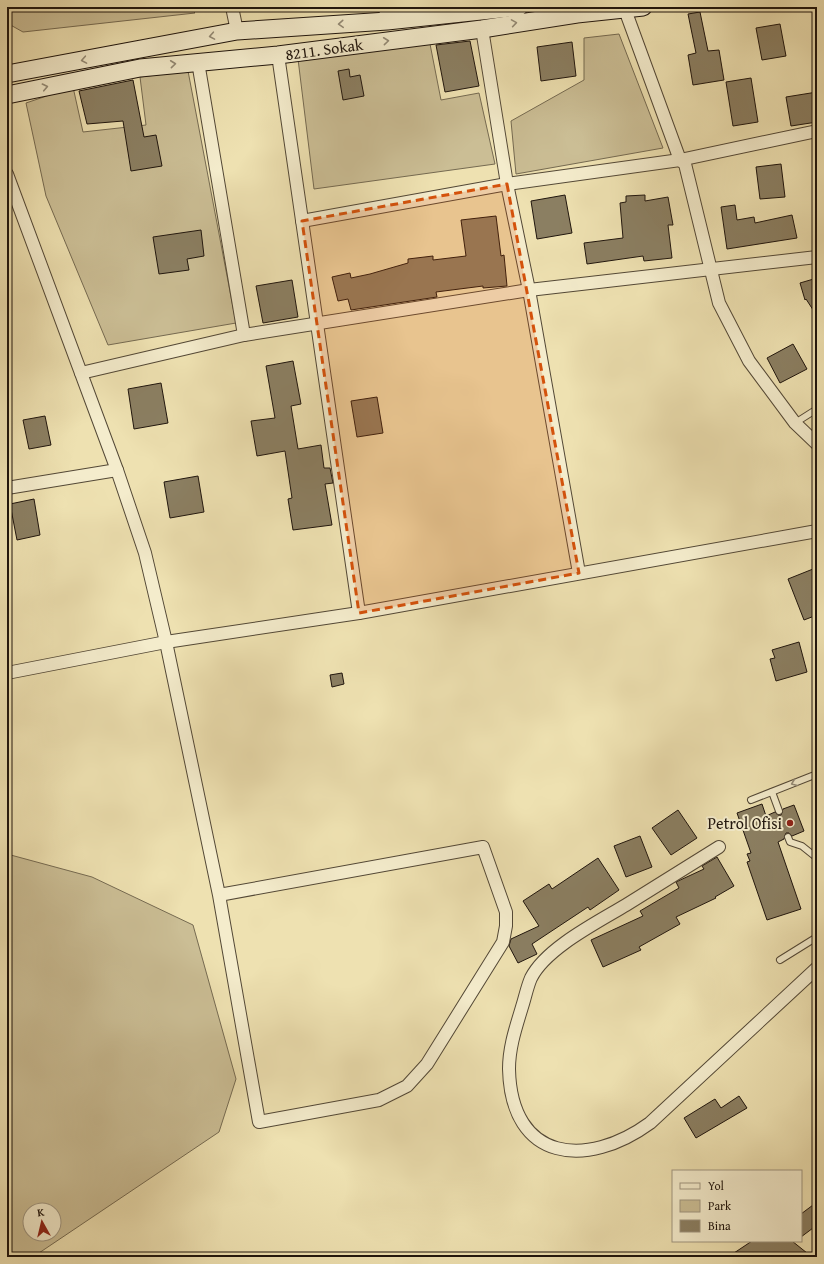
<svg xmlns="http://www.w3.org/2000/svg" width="824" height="1264" viewBox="0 0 824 1264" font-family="'Gentium Book Plus',serif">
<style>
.green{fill:#cbbe95;stroke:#756a51;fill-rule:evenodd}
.building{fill:#8b7f62;stroke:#1f150d}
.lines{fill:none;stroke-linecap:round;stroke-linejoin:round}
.lane-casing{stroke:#534836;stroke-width:8}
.street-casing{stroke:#534836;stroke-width:14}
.secondary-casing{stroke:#1f150d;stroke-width:19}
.lane{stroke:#f4eccc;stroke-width:6}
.street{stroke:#f4eccc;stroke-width:12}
.secondary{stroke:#f4eccc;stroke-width:17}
.oneway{stroke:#948b76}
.marked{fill:#d4520c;fill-opacity:0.2;stroke:#d4520c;stroke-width:3;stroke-dasharray:8 5;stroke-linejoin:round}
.poi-dot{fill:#8f2418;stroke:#f4eccc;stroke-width:1.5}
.labels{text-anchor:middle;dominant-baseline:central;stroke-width:4;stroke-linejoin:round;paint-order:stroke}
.street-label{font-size:16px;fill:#1f150d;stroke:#f4eccc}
.poi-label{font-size:16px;fill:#1f150d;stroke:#f4eccc;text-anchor:end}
</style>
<rect width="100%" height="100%" fill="#eee1b1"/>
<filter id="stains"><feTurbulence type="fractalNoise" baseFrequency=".005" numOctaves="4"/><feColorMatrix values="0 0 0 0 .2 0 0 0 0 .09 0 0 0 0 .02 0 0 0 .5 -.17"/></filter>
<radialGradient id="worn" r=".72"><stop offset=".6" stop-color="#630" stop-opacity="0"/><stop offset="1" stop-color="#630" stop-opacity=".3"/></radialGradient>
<!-- green -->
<g class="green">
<polygon points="7,7 189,7 195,13 23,32 7,23"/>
<polygon points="619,34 663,148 516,174 511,121 584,80 584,38"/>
<polygon points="430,44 441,100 479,93 495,164 314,189 298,59"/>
<polygon points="188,71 236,323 108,345 46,196 26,103 73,87 83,132 146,125 140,77"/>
<path d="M7,854L92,877L193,925L236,1079L219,1132L33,1257H7ZM30,1210H54V1234H30Z"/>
</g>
<!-- building -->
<g class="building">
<polygon points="700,12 708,51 719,50 724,80 693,85 688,55 696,53 688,14"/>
<polygon points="780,24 786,56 762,60 756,28"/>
<polygon points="470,41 479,86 445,92 436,45"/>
<polygon points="572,42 576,76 541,81 537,47"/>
<polygon points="349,69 350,77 360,75 364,96 343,100 338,71"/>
<polygon points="751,78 758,122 733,126 726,82"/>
<polygon points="133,80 144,137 156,135 162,166 131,171 123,121 87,124 79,91"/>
<polygon points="817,92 817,122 791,126 786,97"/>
<polygon points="781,164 785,197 760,199 756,167"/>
<polygon points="565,195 572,233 537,239 531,201"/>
<polygon points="645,195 645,201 668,197 673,225 668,225 672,258 644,261 643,256 587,264 584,243 623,238 620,203 626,202 626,196"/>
<polygon points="735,205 737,220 754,217 755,223 792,215 797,238 727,249 721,207"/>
<polygon points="496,216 501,256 504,255 507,286 483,288 483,286 436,292 437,297 351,310 348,299 338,301 332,277 350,273 351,278 370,274 408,263 408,259 433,256 433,260 466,256 461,220"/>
<polygon points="201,230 204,256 187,259 189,270 159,274 153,237"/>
<polygon points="817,278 817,316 806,299 805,300 800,283"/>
<polygon points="292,280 298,317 263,323 256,286"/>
<polygon points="793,344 807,369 780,383 767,358"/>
<polygon points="293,361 301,404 291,406 298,449 321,445 324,468 330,468 333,483 325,484 332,525 293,530 288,499 292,498 285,451 257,456 251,421 275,418 266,366"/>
<polygon points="161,383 168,423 134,429 128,389"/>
<polygon points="377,397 383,433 357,437 351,401"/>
<polygon points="45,416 51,445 29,449 23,420"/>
<polygon points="198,476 204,512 170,518 164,482"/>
<polygon points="34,499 40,535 17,540 10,504"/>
<polygon points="813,569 817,579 817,615 804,620 788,579"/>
<polygon points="799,642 807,672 776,681 770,659 775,658 772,650"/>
<polygon points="342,673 344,684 332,687 330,675"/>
<polygon points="762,804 766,816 775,812 778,815 781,815 783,809 794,805 804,831 792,836 789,833 786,833 784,839 778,842 801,909 767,920 747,862 750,861 747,854 751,853 737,813"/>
<polygon points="678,810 697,838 671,855 652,828"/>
<polygon points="640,836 652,867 626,877 614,846"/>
<polygon points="717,857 734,886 715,897 716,898 676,917 680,924 639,947 641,950 603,967 591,940 643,916 640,911 679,888 676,882 704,869 702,866"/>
<polygon points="598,858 619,890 590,910 588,907 532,944 537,954 518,963 509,946 511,939 539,926 523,901 549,884 552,889"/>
<polygon points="739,1096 747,1108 696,1138 684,1118 715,1099 721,1108"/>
<polygon points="817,1202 817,1225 801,1237 801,1214"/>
<polygon points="752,1241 792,1241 812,1257 728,1257"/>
</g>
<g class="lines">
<defs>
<g id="lane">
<polyline points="795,423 817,409"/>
<polyline points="772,792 779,811"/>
<polyline points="751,800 817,774"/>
<polyline points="788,837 790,842 802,846 817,858"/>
<polyline points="780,960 817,937"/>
</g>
<g id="street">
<polyline points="232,7 237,31"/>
<polyline points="385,7 387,21"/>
<polyline points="624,7 680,160 685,164 719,303 749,361 795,423 817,444"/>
<polyline points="482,29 507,184 529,290 579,573"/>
<polyline points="278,55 359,613"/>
<polyline points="198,62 244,335"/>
<polyline points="7,174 117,470 145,553 166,642 219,895 483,847 506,912 506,926 503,942 427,1064 407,1086 379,1100 259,1122 219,895"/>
<polyline points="302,221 507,184 680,160 817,131"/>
<polyline points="81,373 244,335 529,290 817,257"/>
<polyline points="7,488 117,470"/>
<polyline points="7,673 166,642 359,613 817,531"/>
<path d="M719,847C688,866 657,886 626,905C598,922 546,948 531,978C527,987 525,998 522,1007C516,1027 509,1047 509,1069C511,1162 587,1169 650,1123L817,968"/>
</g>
<g id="secondary">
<polyline points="7,74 237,31 387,21 519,7"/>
<polyline points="7,95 140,68 278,55 482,29 577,14 643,7"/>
</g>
</defs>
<!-- lane casing -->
<use href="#lane" class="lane-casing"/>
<!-- street casing -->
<use href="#street" class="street-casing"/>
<!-- secondary casing -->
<use href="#secondary" class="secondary-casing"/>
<!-- lane -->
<use href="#lane" class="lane"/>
<!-- street -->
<use href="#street" class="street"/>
<!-- secondary -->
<use href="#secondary" class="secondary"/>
</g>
<!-- one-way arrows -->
<defs><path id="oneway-chevron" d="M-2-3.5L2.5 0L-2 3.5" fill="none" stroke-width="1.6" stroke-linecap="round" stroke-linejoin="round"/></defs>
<g class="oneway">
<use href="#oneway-chevron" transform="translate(514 23) rotate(-9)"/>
<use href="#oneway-chevron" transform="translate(341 24) rotate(176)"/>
<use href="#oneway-chevron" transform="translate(212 36) rotate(170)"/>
<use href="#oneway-chevron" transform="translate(386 41) rotate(-6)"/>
<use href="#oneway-chevron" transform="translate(84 60) rotate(170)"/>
<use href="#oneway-chevron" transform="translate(173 64) rotate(-6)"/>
<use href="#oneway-chevron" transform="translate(45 87) rotate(-12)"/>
<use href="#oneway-chevron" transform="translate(794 783) rotate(159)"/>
</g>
<!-- marked area -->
<path class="marked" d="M507,184L579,573L359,613L302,221Z"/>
<!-- markers -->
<circle class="poi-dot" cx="790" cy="823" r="4"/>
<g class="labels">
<!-- street labels -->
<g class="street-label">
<text transform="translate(324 49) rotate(-8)">8211. Sokak</text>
</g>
<!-- poi labels -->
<g class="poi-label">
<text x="782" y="823">Petrol Ofisi</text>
</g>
</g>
<!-- margin -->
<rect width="824" height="1264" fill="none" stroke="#eee1b1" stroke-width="24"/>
<rect x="8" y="8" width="808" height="1248" fill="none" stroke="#1f150d" stroke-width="2"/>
<rect x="12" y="12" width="800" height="1240" fill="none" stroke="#1f150d"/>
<!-- legend -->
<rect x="672" y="1170" width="130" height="72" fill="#f4eccc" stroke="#9f9680"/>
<rect x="680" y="1183" width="20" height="6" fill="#f4eccc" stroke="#9f9680"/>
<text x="708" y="1190" font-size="12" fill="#1f150d">Yol</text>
<rect x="680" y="1200" width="20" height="12" fill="#cbbe95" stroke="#9f9680"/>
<text x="708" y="1210" font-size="12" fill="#1f150d">Park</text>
<rect x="680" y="1220" width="20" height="12" fill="#8b7f62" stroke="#9f9680"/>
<text x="708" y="1230" font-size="12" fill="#1f150d">Bina</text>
<!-- north arrow -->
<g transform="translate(42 1222) rotate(352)"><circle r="19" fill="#f4eccc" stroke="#9f9680"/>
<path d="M0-3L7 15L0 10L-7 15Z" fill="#8f2418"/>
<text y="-6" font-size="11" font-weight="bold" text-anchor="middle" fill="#1f150d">K</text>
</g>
<rect width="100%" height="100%" filter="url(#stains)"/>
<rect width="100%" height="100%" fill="url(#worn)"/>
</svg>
